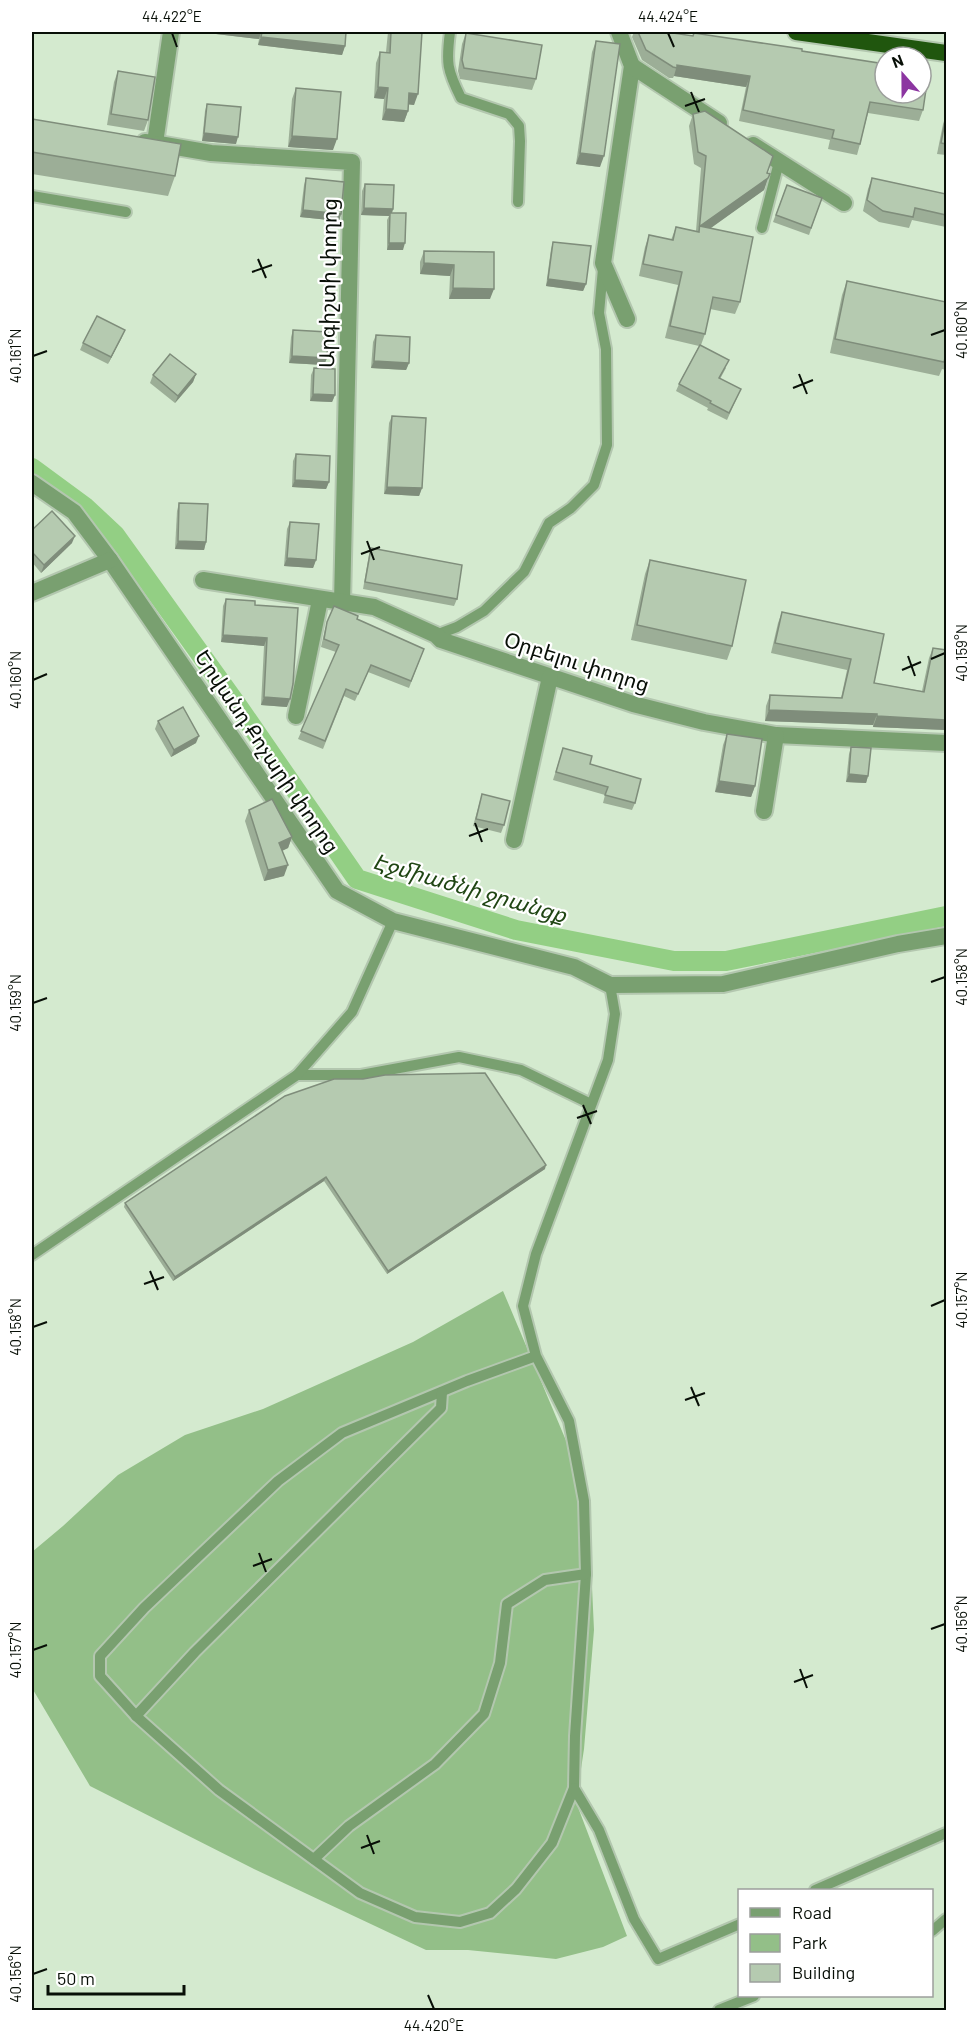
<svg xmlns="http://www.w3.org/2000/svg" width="978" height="2042" viewBox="0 0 978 2042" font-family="Barlow,'Noto Sans Armenian',sans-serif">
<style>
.green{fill:#93bf88}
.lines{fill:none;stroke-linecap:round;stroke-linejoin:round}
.canal{stroke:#93cf84;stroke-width:20}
.service-casing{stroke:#b3c7af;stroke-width:14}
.minor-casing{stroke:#b3c7af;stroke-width:20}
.trunk-casing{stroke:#b3c7af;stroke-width:20}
.service{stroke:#79a070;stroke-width:10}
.minor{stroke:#79a070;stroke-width:16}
.trunk{stroke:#20560e;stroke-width:16}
.wall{fill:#9cae97}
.shaded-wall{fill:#7f8d7b}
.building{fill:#b5cab0;stroke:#7f8d7b;stroke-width:1.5}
.ticks{fill:none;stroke:#080f07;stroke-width:2}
.labels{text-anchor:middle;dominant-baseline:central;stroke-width:4.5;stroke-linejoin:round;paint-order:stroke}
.street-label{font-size:21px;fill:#080f07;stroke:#fff}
.water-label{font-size:22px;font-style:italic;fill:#204614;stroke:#fff}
.neatline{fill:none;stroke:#080f07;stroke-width:2}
.ticks-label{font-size:15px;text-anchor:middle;fill:#080f07}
</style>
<rect width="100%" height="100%" fill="#d4eacf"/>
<!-- green -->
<polygon class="green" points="503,1291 570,1450 590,1543 594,1630 584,1749 576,1802 627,1936 603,1947 556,1959 468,1950 426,1950 254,1869 90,1786 32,1688 32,1552 63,1526 118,1475 185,1435 263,1409 413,1342"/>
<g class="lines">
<!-- canal -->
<polyline class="canal" points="32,468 85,507 115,535 237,705 357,879 516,930 674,961 726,961 946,916"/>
<defs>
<g id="service">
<path d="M450,32C446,63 447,70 461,98L509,114L519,126L520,141L518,202"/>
<polyline points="32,196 126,212"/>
<polyline points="762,228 779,162"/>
<polyline points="436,635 457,627 484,611 524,572 549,523 571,508 594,485 607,445 606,349 599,313 603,269"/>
<polyline points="297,1075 361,1075 459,1057 521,1070 591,1104"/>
<polyline points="32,1255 297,1075 352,1012 393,921"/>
<polyline points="536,1356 467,1381 342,1433 278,1481 144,1608 100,1656 100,1676 136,1716 219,1790 360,1893 415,1917 460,1922 490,1913 516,1889 552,1843 574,1788 575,1736 586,1574 584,1501 569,1421 536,1356 523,1306 536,1254 608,1060 615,1014 610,985"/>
<polyline points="136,1716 195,1652 441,1408 442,1392"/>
<polyline points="574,1788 599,1830 634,1919 658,1959 740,1924"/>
<polyline points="314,1859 349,1826 435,1764 484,1714 500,1663 507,1604 545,1580 586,1574"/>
<polyline points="815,1890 946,1833"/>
<polyline points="932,1931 946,1919"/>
<polyline points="719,2010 754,1996"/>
</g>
<g id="minor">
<polyline points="619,32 632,66 603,263 627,319"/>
<polyline points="632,66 719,123"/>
<polyline points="145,142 155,143 171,32"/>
<polyline points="159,144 211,153 352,162 342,603"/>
<polyline points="753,145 844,203"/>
<polyline points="32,483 74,512 110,560 337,891 393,921 574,967 610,985 723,984 898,944 946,936"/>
<polyline points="203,580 374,607 436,635 441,640 633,704 704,722 776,735 946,743"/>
<polyline points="32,593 110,560"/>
<polyline points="296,716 320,600"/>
<polyline points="764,811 776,735"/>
<polyline points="514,840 550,677"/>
</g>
<polyline id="trunk" points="796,32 946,53"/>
</defs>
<!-- service casing -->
<use href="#service" class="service-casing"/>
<!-- minor casing -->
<use href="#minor" class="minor-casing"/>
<!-- trunk casing -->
<use href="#trunk" class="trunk-casing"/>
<!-- service -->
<use href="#service" class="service"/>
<!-- minor -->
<use href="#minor" class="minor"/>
<!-- trunk -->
<use href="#trunk" class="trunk"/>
</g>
<!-- wall -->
<g class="wall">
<polygon points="216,32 346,32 345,46 342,55 258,45 259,39 216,34"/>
<polygon points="388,32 422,32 414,105 408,104 408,111 404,122 382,120 384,99 374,98 376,63 380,52 386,52"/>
<polygon points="634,32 666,32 693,36 694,33 802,51 923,110 919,121 868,113 860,144 857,155 828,149 830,140 739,121 746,87 674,76 673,78 669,78 642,60 632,37"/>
<polygon points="466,33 536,79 532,90 460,79 458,71 462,44"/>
<polygon points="596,41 600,167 576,164 592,52"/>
<polygon points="118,71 148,120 144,131 107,125 114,82"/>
<polygon points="296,88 333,150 288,147 292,99"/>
<polygon points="207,104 236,144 202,141 205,111"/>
<polygon points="693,114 767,173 768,178 764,190 710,228 740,302 735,314 710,309 705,334 701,345 726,368 720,379 741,389 727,420 707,410 708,408 676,391 679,384 699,346 665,338 678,285 639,276 645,247 649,235 671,240 676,227 696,231 701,168 694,164 689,126"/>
<polygon points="946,115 946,155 937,154 943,124"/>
<polygon points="32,119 175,176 168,196 32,174"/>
<polygon points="306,178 341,214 339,221 300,217 304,185"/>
<polygon points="872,178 946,194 946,227 912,220 909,228 879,222 863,211 868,189"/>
<polygon points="365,184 393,209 392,213 403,250 387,250 387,220 389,216 361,215 362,191"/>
<polygon points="787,185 822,198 809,235 773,222"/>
<polygon points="553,242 586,284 583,291 546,286 551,249"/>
<polygon points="424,251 494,252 490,299 449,299 450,276 420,274 420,262"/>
<polygon points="847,281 946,302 946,370 942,369 939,376 830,353 842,295"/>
<polygon points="293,330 327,358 324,365 289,363 291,337"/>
<polygon points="376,335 409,363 406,370 371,368 373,342"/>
<polygon points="122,337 108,364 80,350 83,343"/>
<polygon points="314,368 335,395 332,402 310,401 311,375"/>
<polygon points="196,374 193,382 175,403 150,383 153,375"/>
<polygon points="392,416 422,488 419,496 384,494 389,423"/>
<polygon points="296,454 329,482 326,489 292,487 293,461"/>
<polygon points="179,503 206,542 204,550 175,549 177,511"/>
<polygon points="290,522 316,560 313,568 284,566 287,529"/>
<polygon points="32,530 72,543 41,573 32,562"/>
<polygon points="371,548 457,599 454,606 363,589 369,555"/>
<polygon points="650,560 732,646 727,660 631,640 645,574"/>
<polygon points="226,599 255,605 298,608 287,707 261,705 264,646 221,642 223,606"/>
<polygon points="334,606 357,619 424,649 409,688 368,672 355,701 344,696 323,749 298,739 336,652 321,647 325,629"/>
<polygon points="782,612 884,634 874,683 922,691 929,658 933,648 946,650 946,730 873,727 873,725 765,721 766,706 770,695 841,698 847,670 771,653 778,623"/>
<polygon points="158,721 196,743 171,757 155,729"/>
<polygon points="727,734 755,786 751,797 715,792 723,745"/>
<polygon points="851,747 868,776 866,783 846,782 849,754"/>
<polygon points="563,748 590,764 635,803 632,810 603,803 605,795 553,780"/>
<polygon points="482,794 504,825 501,833 473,826"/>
<polygon points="249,810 292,837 288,848 282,851 284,876 264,881 245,821"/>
<polygon points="285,1096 545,1169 387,1274 324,1181 173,1281 124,1207 125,1203"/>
</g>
<!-- shaded-wall -->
<g class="shaded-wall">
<polygon points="217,32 261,32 259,39 216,34"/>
<polygon points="261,37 345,46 342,55 258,45"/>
<polygon points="677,65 750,76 746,87 674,76"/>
<polygon points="378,87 388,88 384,99 374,98"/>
<polygon points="409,93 418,94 414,105 405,104"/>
<polygon points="386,109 408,111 404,122 382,120"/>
<polygon points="204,133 238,137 236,144 202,141"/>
<polygon points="292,136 337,139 333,150 288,147"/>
<polygon points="580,153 604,156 600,167 576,164"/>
<polygon points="768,178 764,190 697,238 700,226"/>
<polygon points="364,208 393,209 391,216 390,213 389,216 361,215"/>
<polygon points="303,210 341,214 339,221 300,217"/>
<polygon points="389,243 405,243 403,250 387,250"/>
<polygon points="424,263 454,265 450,276 420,274"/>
<polygon points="548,279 586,284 583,291 546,286"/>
<polygon points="453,288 494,289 490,299 449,299"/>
<polygon points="125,330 122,337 108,364 111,357"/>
<polygon points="292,356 327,358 324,365 289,363"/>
<polygon points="374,361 409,363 406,370 371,368"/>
<polygon points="196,374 193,382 175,403 178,396"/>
<polygon points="313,394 335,395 332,402 310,401"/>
<polygon points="295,480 329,482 326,489 292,487"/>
<polygon points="387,487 422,488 419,496 384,494"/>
<polygon points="75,536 72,543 41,573 44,565"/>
<polygon points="178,541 206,542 204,550 175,549"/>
<polygon points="287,558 316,560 313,568 284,566"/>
<polygon points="223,635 267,638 264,646 221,642"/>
<polygon points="264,697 290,699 287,707 261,705"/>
<polygon points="769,710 877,714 873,725 765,721"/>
<polygon points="877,716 946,720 946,730 873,727"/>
<polygon points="199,736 196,743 171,757 174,750"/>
<polygon points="849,774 868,776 866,783 846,782"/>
<polygon points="719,781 755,786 751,797 715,792"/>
<polygon points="292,837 288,848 275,854 279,843"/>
<polygon points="288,865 284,876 264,881 268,870"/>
<polygon points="546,1165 545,1169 387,1274 388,1271"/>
<polygon points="326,1177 324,1181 173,1281 175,1277"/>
</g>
<!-- building -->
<g class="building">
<polygon points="262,32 346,32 345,46 261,37"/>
<polygon points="391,32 422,32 418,94 409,93 408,111 386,109 388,88 378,87 380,52 390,53"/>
<polygon points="638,32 666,32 693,36 694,33 802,49 802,51 885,64 885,93 921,93 921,68 929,69 923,110 870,102 860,144 832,138 834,130 743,110 750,76 677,65 677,68 673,67 646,50"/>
<polygon points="466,33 542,45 536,79 464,68 462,60"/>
<polygon points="596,41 620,44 604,156 580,153"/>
<polygon points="118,71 155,77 148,120 111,114"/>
<polygon points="296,88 341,92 337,139 292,136"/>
<polygon points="207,104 241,107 238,137 204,133"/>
<polygon points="705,111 773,156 767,173 770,174 768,178 700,226 753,237 740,302 713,297 705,334 670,326 682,272 643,264 649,235 673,240 676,227 699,232 706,156 698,152 693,114"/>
<polygon points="946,116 946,144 941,143"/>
<polygon points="32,119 181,144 175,176 32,152"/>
<polygon points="306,178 344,182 341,214 303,210"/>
<polygon points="872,178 946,194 946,215 915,208 913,217 883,211 867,200"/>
<polygon points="365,184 394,185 393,209 364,208"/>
<polygon points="787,185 822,198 811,228 776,215"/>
<polygon points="390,213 406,213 405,243 389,243"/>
<polygon points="553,242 591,246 586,284 548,279"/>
<polygon points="424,251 494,252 494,289 453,288 454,265 424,263"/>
<polygon points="847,281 946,302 946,355 944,362 835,339"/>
<polygon points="97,316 125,330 111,357 83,343"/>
<polygon points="293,330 328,332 327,358 292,356"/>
<polygon points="376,335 410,337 409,363 374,361"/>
<polygon points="700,345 729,360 719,378 741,389 729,413 710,403 711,401 679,384"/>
<polygon points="170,354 196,374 178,396 153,375"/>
<polygon points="314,368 335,369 335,395 313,394"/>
<polygon points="392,416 426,418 422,488 387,487"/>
<polygon points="296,454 330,456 329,482 295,480"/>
<polygon points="179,503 208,504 206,542 178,541"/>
<polygon points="52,511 75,536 44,565 32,552 32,530"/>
<polygon points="290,522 319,524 316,560 287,558"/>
<polygon points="371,548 462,565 457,599 365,582"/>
<polygon points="650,560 746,580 732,646 637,625"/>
<polygon points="226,599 255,601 255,605 298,608 293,684 290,699 264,697 267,638 223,635"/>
<polygon points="334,606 358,616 357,619 424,649 411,681 371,665 358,694 346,689 325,741 301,731 339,645 324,639 327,622"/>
<polygon points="782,612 884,634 874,683 924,692 933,648 946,650 946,720 877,716 877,714 769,710 770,695 842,698 851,659 775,643"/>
<polygon points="183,707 199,736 174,750 158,721"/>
<polygon points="727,734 762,739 755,786 719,781"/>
<polygon points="851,747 871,748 868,776 849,774"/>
<polygon points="563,748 592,756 590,764 641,779 635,803 605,795 608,787 556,772"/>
<polygon points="482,794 510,801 504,825 476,819"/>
<polygon points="272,799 292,837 279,843 288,865 268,870 249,810"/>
<polygon points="485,1073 546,1165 388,1271 326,1177 175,1277 125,1203 285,1096 334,1079 363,1079 385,1075"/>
</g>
<!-- ticks -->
<path class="ticks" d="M172,33L177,47M668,33L674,47M691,92L699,112M685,106L705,99M258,259L266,278M252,272L272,265M931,335L945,330M33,356L47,351M799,374L807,394M793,388L813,380M367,541L374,560M361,554L380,547M908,656L915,676M931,659L945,653M902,670L921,662M33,680L47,674M475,823L482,842M469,836L488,829M931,982L945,977M33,1003L47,998M583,1105L591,1124M577,1118L597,1111M150,1271L158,1290M144,1284L164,1277M931,1306L945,1300M33,1327L47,1322M691,1387L699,1406M685,1400L705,1393M259,1553L266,1572M253,1566L272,1559M931,1629L945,1624M33,1650L47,1645M800,1669L807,1688M794,1682L813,1675M367,1835L374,1854M361,1848L380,1841M33,1974L47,1969M428,1995L434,2009"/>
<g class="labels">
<!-- street labels -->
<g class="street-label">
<text transform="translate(327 283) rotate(-89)">Արգիշտի փողոց</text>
<text transform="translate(577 661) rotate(18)">Օրբելու փողոց</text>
<text transform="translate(268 751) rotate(56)">Երվանդ Քոչարի փողոց</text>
</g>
<!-- water labels -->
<g class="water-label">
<text transform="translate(470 887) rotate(16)">Էջմիածնի ջրանցք</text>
</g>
</g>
<!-- border -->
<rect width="978" height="2042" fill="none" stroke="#ffffff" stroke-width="66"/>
<!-- legend -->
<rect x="738" y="1889" width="195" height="108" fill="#ffffff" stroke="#9c9f9c" stroke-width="1.5"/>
<rect x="750" y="1908" width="30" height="9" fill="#79a070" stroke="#9c9f9c" stroke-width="1.5"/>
<text x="792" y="1919" font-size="18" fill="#080f07">Road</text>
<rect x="750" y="1934" width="30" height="18" fill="#93bf88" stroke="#9c9f9c" stroke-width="1.5"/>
<text x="792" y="1949" font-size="18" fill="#080f07">Park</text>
<rect x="750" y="1964" width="30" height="18" fill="#b5cab0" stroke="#9c9f9c" stroke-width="1.5"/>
<text x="792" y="1979" font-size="18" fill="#080f07">Building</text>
<!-- north arrow -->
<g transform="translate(903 75) rotate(339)"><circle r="28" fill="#ffffff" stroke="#9c9f9c" stroke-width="1.5"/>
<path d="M0-4.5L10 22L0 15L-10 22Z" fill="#8c35a1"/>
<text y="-9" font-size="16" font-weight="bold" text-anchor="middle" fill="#080f07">N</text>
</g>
<!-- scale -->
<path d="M48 1985v9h136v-9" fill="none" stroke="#080f07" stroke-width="3"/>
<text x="57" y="1985" font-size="18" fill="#080f07" stroke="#ffffff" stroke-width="4.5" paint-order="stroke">50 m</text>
<rect x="33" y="33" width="912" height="1976" class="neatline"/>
<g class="ticks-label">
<text x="172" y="22">44.422°E</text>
<text x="668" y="22">44.424°E</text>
<text transform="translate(962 330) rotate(-90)" y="5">40.160°N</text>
<text transform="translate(16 356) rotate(-90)" y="5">40.161°N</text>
<text transform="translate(962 653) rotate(-90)" y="5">40.159°N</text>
<text transform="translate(16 680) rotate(-90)" y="5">40.160°N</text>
<text transform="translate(962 977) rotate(-90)" y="5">40.158°N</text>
<text transform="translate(16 1003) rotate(-90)" y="5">40.159°N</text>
<text transform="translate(962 1300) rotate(-90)" y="5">40.157°N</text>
<text transform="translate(16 1327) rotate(-90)" y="5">40.158°N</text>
<text transform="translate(962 1624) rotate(-90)" y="5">40.156°N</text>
<text transform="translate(16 1650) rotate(-90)" y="5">40.157°N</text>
<text transform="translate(16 1974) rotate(-90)" y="5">40.156°N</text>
<text x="434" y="2031">44.420°E</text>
</g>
</svg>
